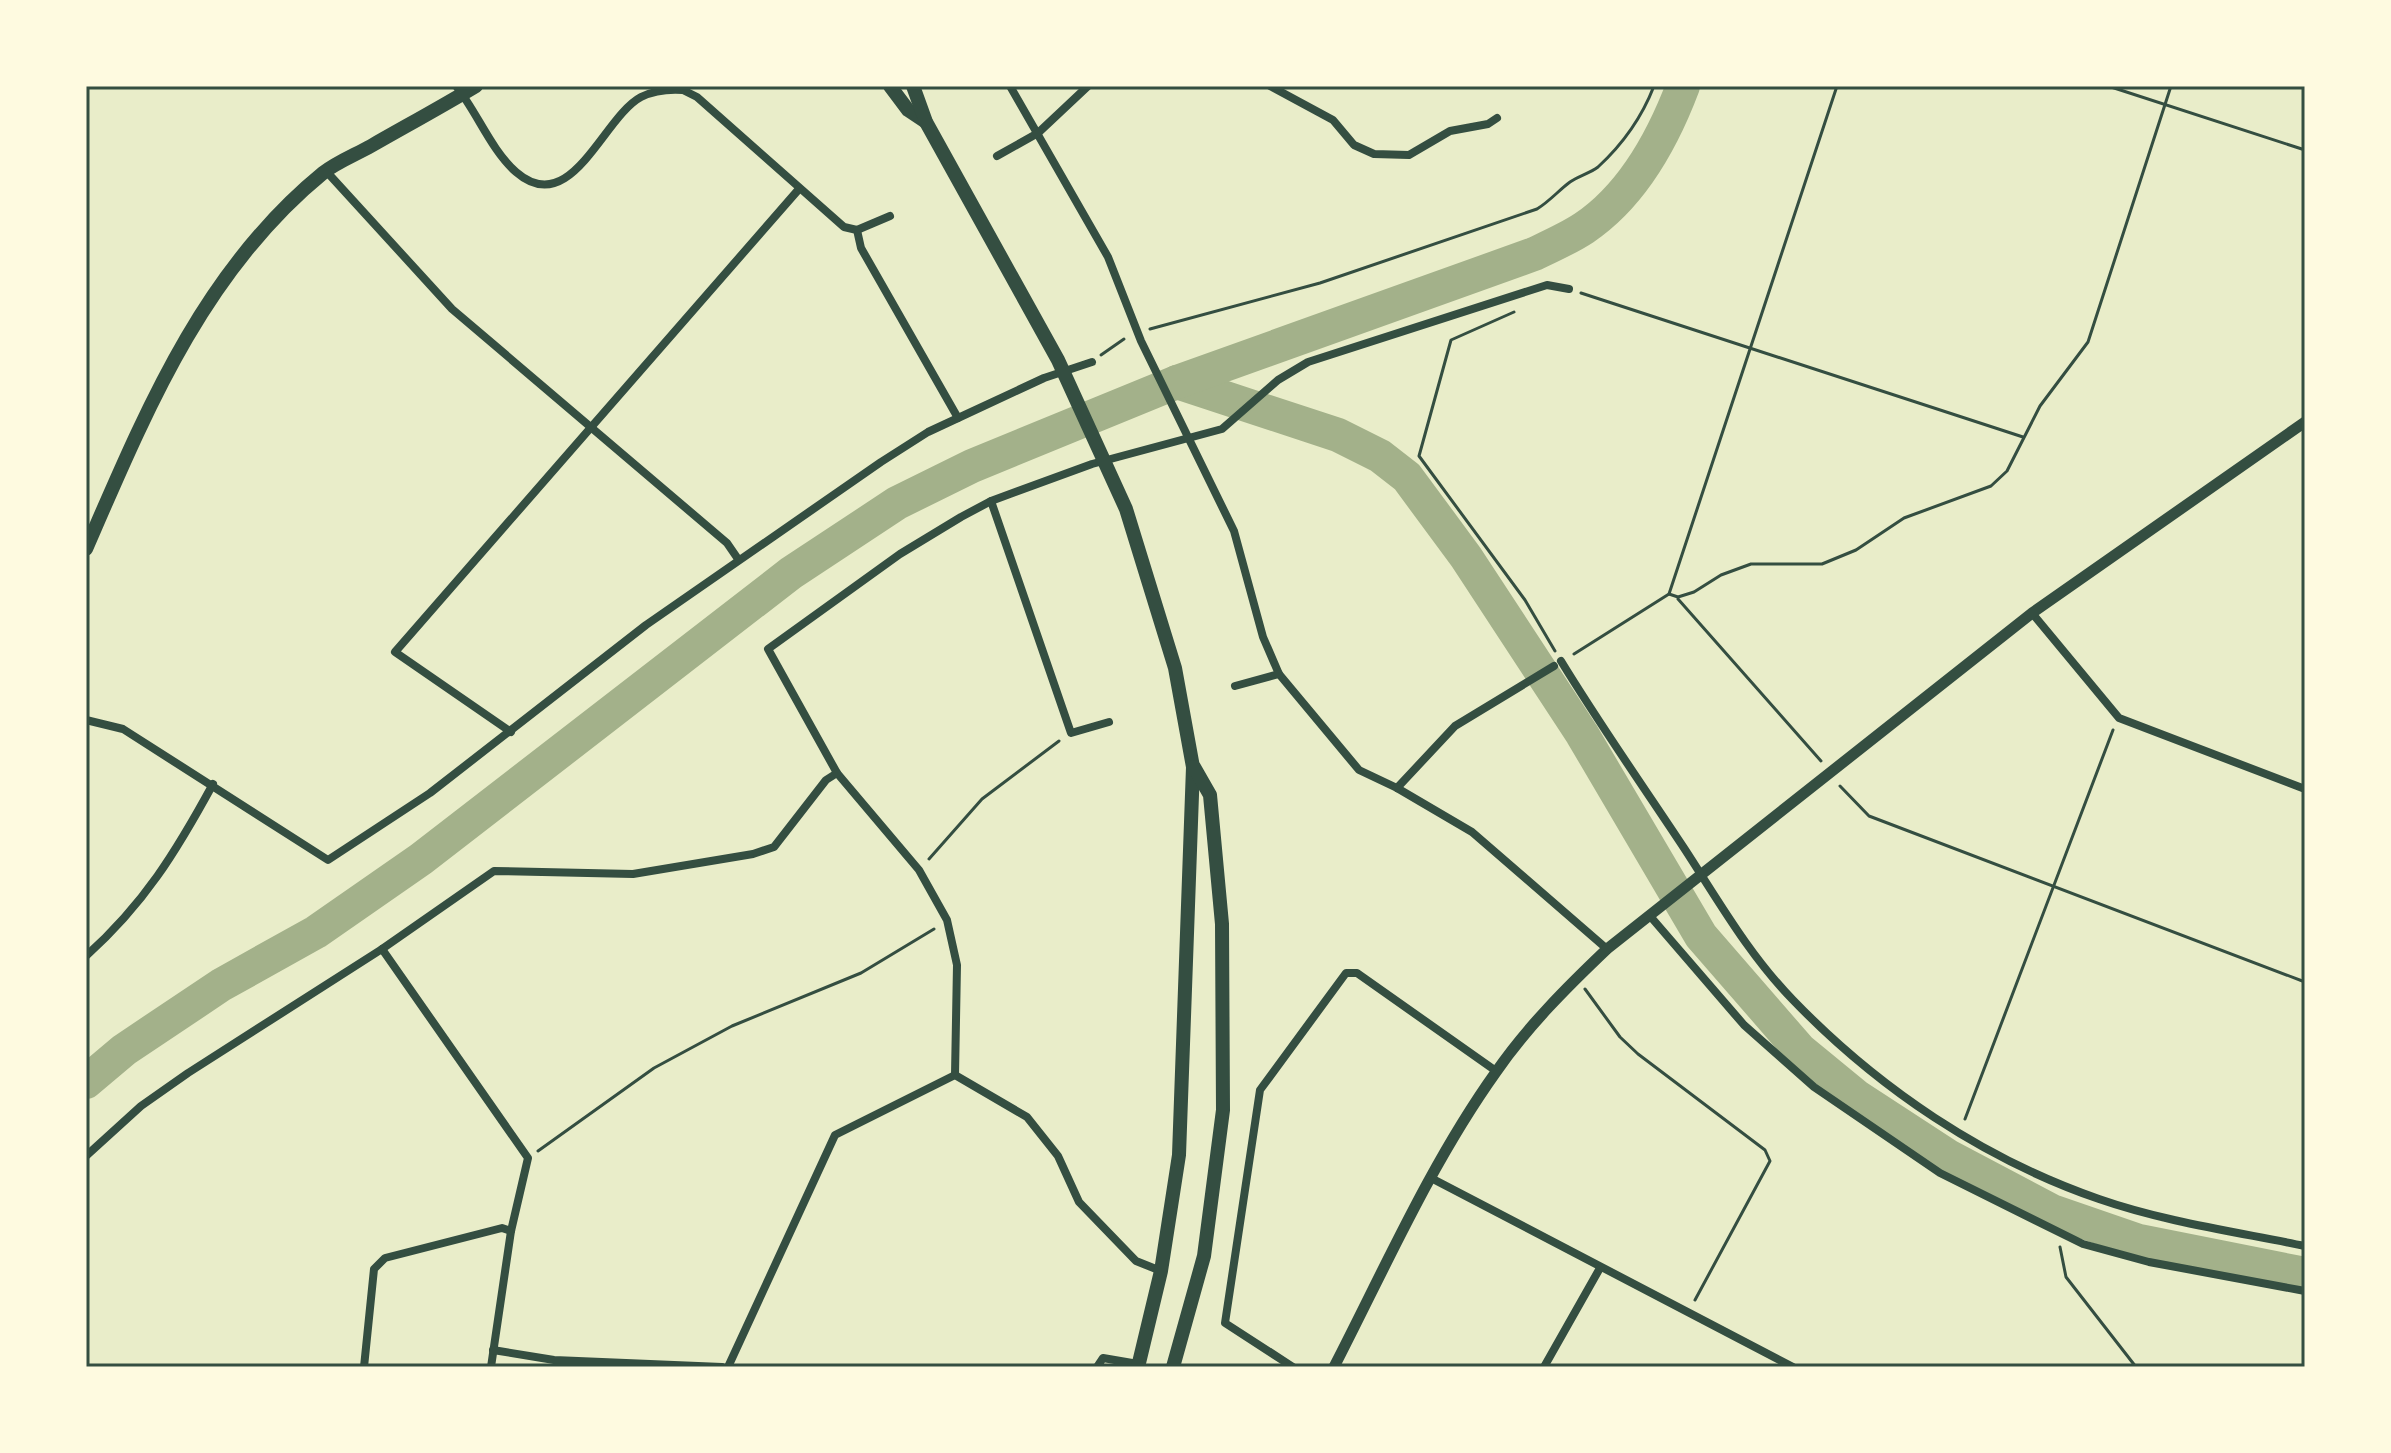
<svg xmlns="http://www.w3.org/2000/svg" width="2391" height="1453" viewBox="0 0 2391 1453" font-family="Helvetica,sans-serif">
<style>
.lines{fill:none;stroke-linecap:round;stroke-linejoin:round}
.river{stroke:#a3b18a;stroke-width:34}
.path{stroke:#344e41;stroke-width:3}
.minor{stroke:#344e41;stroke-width:8}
.tertiary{stroke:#344e41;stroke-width:11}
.primary{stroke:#344e41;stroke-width:14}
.neatline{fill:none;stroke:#344e41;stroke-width:3}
</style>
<rect width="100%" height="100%" fill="#e9edc9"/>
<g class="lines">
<!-- river -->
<g class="river">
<polyline points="1177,382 1338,435 1380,456 1407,477 1466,557 1582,734 1701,936 1800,1050 1856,1096 1948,1156 2052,1211 2139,1241 2305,1274"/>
<path d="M86,1082L124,1050L221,985L316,932L421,859L791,573L897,503L972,466L1177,382L1534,254C1551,246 1569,238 1584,228C1633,195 1663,139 1683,86"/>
</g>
<!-- path -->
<g class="path">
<polyline points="2108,86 2305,150"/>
<polyline points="1581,293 2023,437"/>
<polyline points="1514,312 1451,340 1419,456 1525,600 1555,651"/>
<path d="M1150,329L1320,283L1537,209C1550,201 1559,190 1570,182C1579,176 1590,173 1598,167C1623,144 1642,117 1654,86"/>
<polyline points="1101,355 1124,339"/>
<polyline points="1669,594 1678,597 1694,592 1721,575 1751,564 1822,564 1856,550 1904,518 1991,486 2007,471 2040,406 2088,342 2171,86"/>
<polyline points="1678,599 1821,761"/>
<polyline points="1574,654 1669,594 1837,86"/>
<polyline points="1840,786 1869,816 2305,982"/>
<polyline points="929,859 982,799 1059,741"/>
<polyline points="1585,989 1620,1037 1638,1054 1765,1150 1770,1161 1695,1300"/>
<polyline points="1965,1119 2113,730"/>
<polyline points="538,1151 654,1068 732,1026 861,973 934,929"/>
<polyline points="2060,1247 2066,1277 2136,1367"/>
</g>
<!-- minor -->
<g class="minor">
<path d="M456,86C477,112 491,150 516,172C571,220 603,117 641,97C655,90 668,89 683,90L685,87"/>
<polyline points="1010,86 1108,257 1141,341 1234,531 1263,637 1279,674 1359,770 1397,788 1472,832 1607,949"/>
<polyline points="1270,86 1333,120 1354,145 1374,154 1409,155 1450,131 1488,124 1497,118"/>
<polyline points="683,90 697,97 844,227 857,230 861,248 958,418"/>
<polyline points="997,156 1038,133 1088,86"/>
<polyline points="326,171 452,309 727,543 738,559"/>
<polyline points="857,230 890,216"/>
<polyline points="991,501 1071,733 1109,722"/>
<polyline points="2032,613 2119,718 2305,789"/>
<path d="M1561,661C1600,725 1643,786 1684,848C1718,900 1749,955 1793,1000C1878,1088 1983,1159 2099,1199C2165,1222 2237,1232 2305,1246"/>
<polyline points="1235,686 1279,674"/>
<polyline points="86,720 123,729 328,860 430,793 646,625 881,462 928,432 1044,378 1092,362"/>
<polyline points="511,732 395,652 799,189"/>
<polyline points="1397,788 1455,726 1554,666"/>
<polyline points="1650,916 1744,1025 1814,1087 1940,1173 2083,1244 2149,1262 2305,1291"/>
<polyline points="382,949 528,1158 511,1231 491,1367"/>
<path d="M86,956C144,904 176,852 213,784"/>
<polyline points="955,1075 957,965 947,920 919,870 837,773 768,649 900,554 961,517 991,501 1092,464 1222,429 1278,380 1308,362 1547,285 1569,289"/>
<polyline points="86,1156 141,1106 188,1073 382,949 494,871 633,874 753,854 774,847 826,780 837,773"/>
<polyline points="1431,1178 1793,1367"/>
<polyline points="493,1350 554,1360 722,1367"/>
<polyline points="364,1367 374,1269 385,1258 502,1228 511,1231"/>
<polyline points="728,1367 835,1135 955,1075 1027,1117 1058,1156 1079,1202 1136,1261 1161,1271"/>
<polyline points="1097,1367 1103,1358 1138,1364"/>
<polyline points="1293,1367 1225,1323 1260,1090 1346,973 1357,973 1496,1071"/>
<polyline points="1544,1367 1600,1268"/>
</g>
<!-- tertiary -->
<path class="tertiary" d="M1334,1367C1385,1268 1431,1163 1496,1072C1527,1027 1567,987 1607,949L2032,613L2305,422"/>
<!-- primary -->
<g class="primary">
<polyline points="890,86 908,110 926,122"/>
<polyline points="913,86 926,122 1058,360 1126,509 1175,668 1193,767 1179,1155 1161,1271 1138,1367"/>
<path d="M86,549C146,411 203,271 323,173C337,162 355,155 371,146C406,126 441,107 476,86"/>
<polyline points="1173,1367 1204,1256 1223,1110 1222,924 1210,795 1194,767"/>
</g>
</g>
<!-- border -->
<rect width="2391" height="1453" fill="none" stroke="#fefae0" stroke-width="176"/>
<rect x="88" y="88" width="2215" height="1277" class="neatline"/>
</svg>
